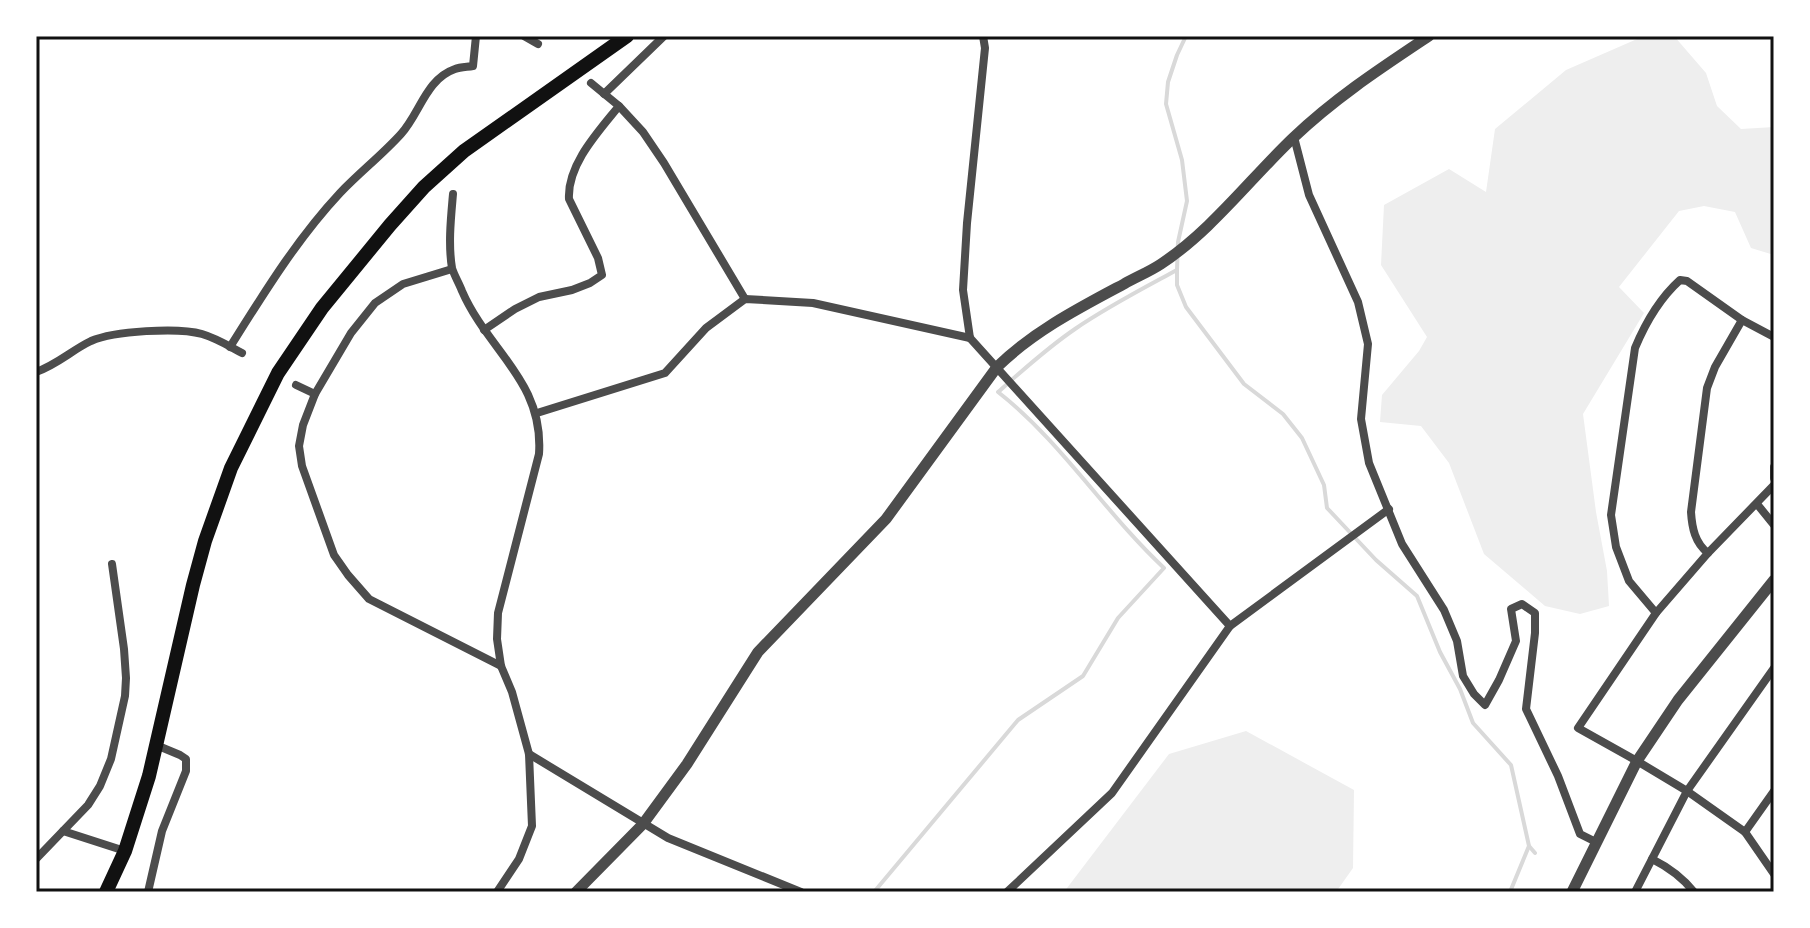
<svg xmlns="http://www.w3.org/2000/svg" width="1810" height="928" viewBox="0 0 1810 928" font-family="'Roboto Condensed',sans-serif">
<style>
.green{fill:#eee}
.lines{fill:none;stroke-linecap:round;stroke-linejoin:round}
.stream{stroke:#d9d9d9;stroke-width:4}
.minor{stroke:#4c4c4c;stroke-width:8}
.tertiary{stroke:#4c4c4c;stroke-width:11}
.primary{stroke:#111;stroke-width:14}
.neatline{fill:none;stroke:#111;stroke-width:3}
</style>
<rect width="100%" height="100%" fill="#fff"/>
<!-- green -->
<g class="green">
<polygon points="1644,36 1674,36 1706,73 1717,106 1741,129 1774,127 1774,255 1751,248 1735,212 1704,206 1679,211 1619,287 1644,313 1583,414 1596,512 1607,571 1609,606 1580,614 1545,606 1484,554 1449,463 1421,426 1380,422 1382,395 1419,351 1427,337 1381,265 1384,205 1449,169 1486,192 1495,129 1566,70"/>
<polygon points="1246,731 1354,790 1353,868 1336,892 1064,892 1169,754"/>
</g>
<g class="lines">
<!-- stream -->
<g class="stream">
<polyline points="1186,36 1177,55 1168,82 1166,104 1182,160 1187,201 1178,242 1177,270 1177,285 1186,307 1244,384 1283,414 1302,438 1324,485 1327,508 1376,560 1417,596 1440,652 1460,689 1473,723 1511,765 1529,846 1535,853"/>
<path d="M874,892L1018,720L1083,676L1118,618L1164,568C1105,513 1062,442 998,392C1023,370 1047,348 1075,329C1107,307 1142,289 1177,270"/>
<polyline points="1510,892 1529,846"/>
</g>
<!-- minor -->
<g class="minor">
<polyline points="524,36 538,44"/>
<polyline points="983,36 985,48 967,223 963,290 970,338 1230,626"/>
<polyline points="591,83 619,106 643,132 664,163 745,299"/>
<polyline points="604,94 664,36"/>
<polyline points="1294,137 1309,195 1358,302 1368,344 1361,419 1369,463 1402,544 1444,610 1457,641 1463,676 1474,694 1485,705 1499,680 1516,641 1511,609 1522,604 1535,613 1535,633 1526,709 1558,776 1580,834 1596,842"/>
<path d="M453,194C451,217 448,244 452,268C454,275 459,283 462,291C488,351 544,381 539,454L498,613L497,639L501,666L512,692L529,754L532,826L519,859L497,892"/>
<polyline points="452,269 403,284 375,303 351,333 315,394 303,425 299,446 302,466 334,555 348,575 369,599 501,666"/>
<path d="M484,330L515,309L539,297L572,290L590,283L602,275L598,258L569,199C567,165 598,132 619,106"/>
<path d="M230,347C264,293 297,239 340,193C360,172 382,155 401,134C420,113 426,79 455,69C460,67 467,67 473,66L476,36"/>
<path d="M36,372C58,364 72,350 91,341C114,331 178,327 202,334C216,338 229,346 242,353"/>
<polyline points="296,385 315,394"/>
<polyline points="537,413 665,373 706,328 745,299 813,303 970,338"/>
<polyline points="1774,467 1774,478"/>
<polyline points="1774,485 1708,553 1656,613 1578,728 1637,761 1687,791 1745,832 1774,874"/>
<polyline points="1757,504 1774,525"/>
<path d="M1708,553C1695,543 1692,528 1691,512L1707,388L1715,367L1742,320"/>
<path d="M1656,613L1629,581L1616,547L1611,515L1635,348C1645,324 1660,298 1680,280L1687,281L1742,320L1774,337"/>
<polyline points="529,754 668,838 801,892"/>
<polyline points="63,831 125,851"/>
<polyline points="1745,832 1774,791"/>
<polyline points="36,859 88,805 100,786 111,759 125,696 126,678 124,649 112,564"/>
<path d="M1652,859C1668,867 1683,878 1694,892"/>
<polyline points="148,892 162,831 186,771 186,759 180,755 156,745"/>
<polyline points="1007,892 1112,793 1230,626 1389,509"/>
<polyline points="1635,892 1687,791 1774,668"/>
</g>
<!-- tertiary -->
<g class="tertiary">
<path d="M576,892L643,824L687,764L758,652L886,519L997,367C1034,331 1079,308 1124,284C1136,277 1149,272 1161,264C1211,231 1250,179 1293,138C1335,98 1381,68 1429,36"/>
<polyline points="1572,892 1637,761 1678,700 1774,580"/>
</g>
<!-- primary -->
<polyline class="primary" points="106,892 125,851 149,776 193,585 205,541 231,468 278,373 322,308 390,225 424,187 464,151 627,36"/>
</g>
<!-- border -->
<rect width="1810" height="928" fill="none" stroke="#ffffff" stroke-width="76"/>
<rect x="38" y="38" width="1734" height="852" class="neatline"/>
</svg>
